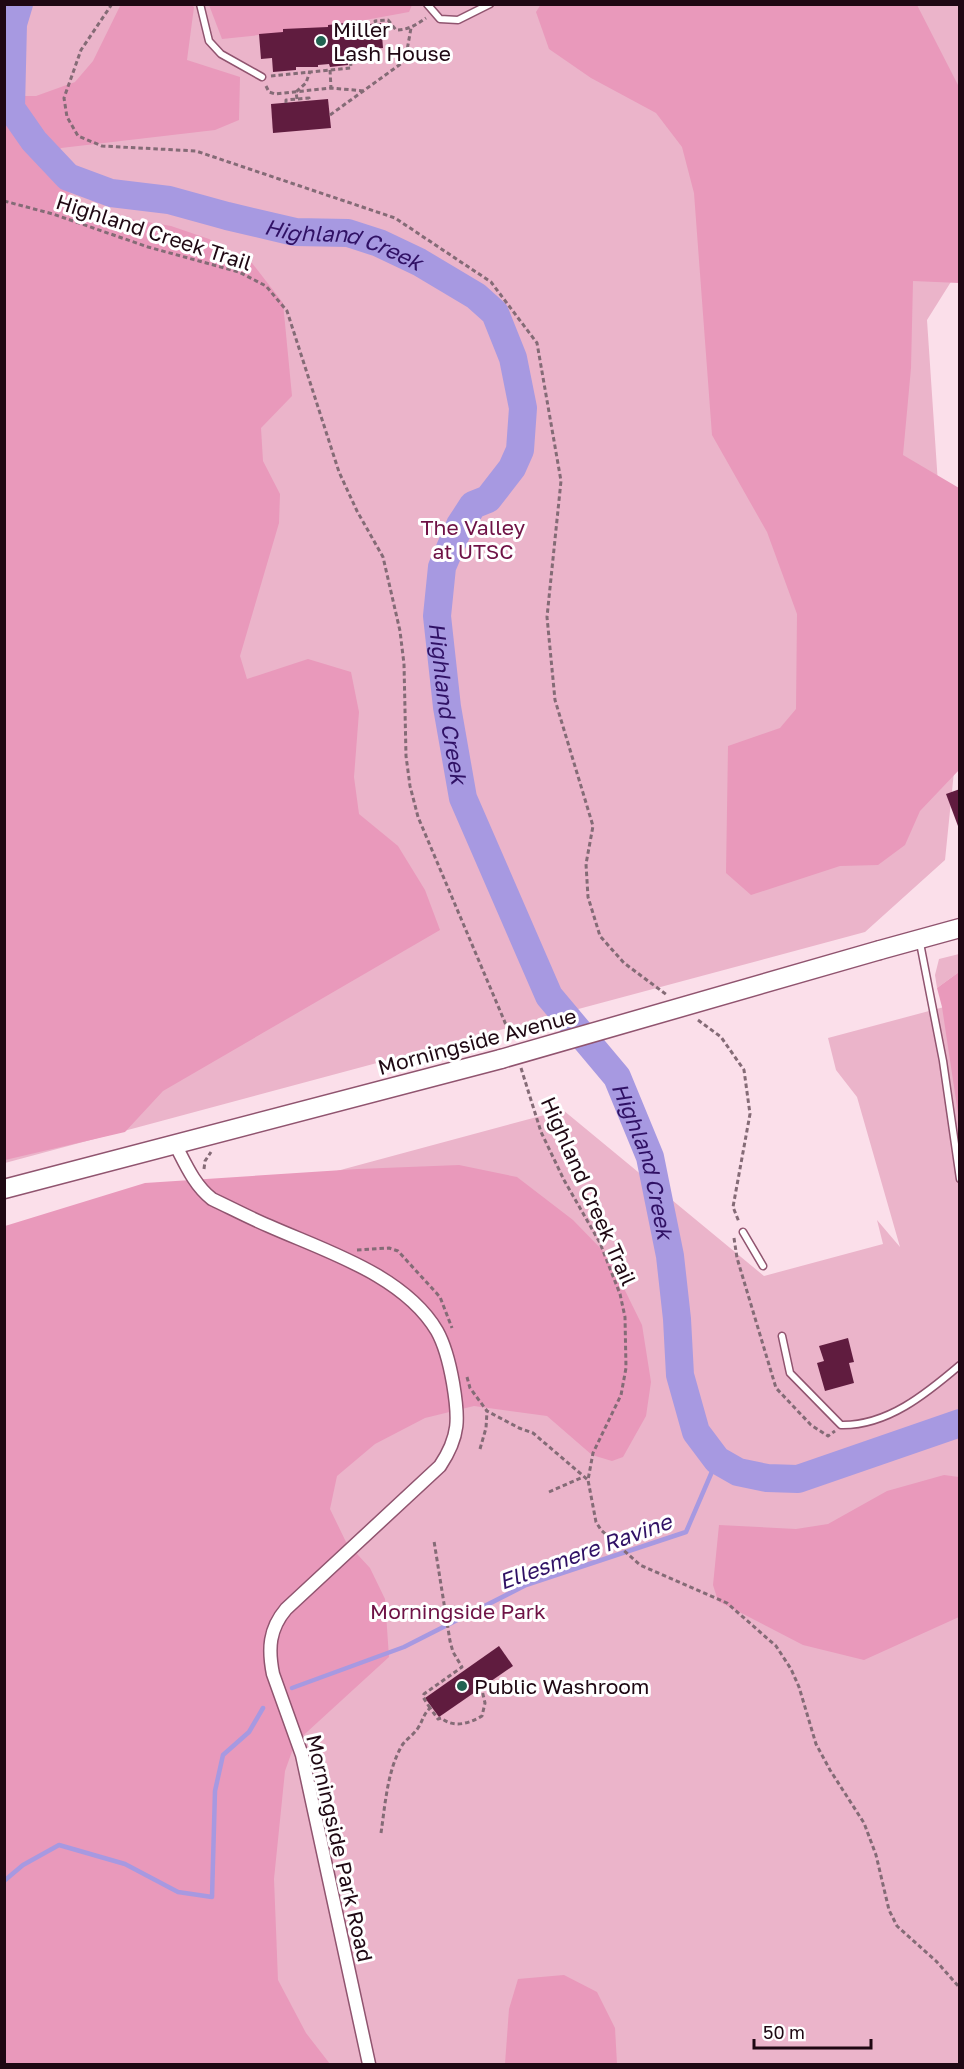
<svg xmlns="http://www.w3.org/2000/svg" width="964" height="2069" viewBox="0 0 964 2069" font-family="'Golos Text',sans-serif">
<style>
.green{fill:#ebb4ca}
.forest{fill:#e999bb}
.lines{fill:none;stroke-linecap:round;stroke-linejoin:round}
.stream{stroke:#a799e1;stroke-width:4.5}
.river{stroke:#a799e1;stroke-width:28}
.building{fill:#601c3f}
.lane-casing{stroke:#90546f;stroke-width:9}
.street-casing{stroke:#90546f;stroke-width:15}
.secondary-casing{stroke:#90546f;stroke-width:21}
.path{stroke:#846b76;stroke-width:3;stroke-dasharray:4.5 3;stroke-linecap:butt}
.lane{stroke:#fff;stroke-width:6}
.street{stroke:#fff;stroke-width:12}
.secondary{stroke:#fff;stroke-width:18}
.secondary-bridge-casing{stroke:#90546f;stroke-width:21;stroke-linecap:butt}
.secondary-bridge{stroke:#fff;stroke-width:18}
.poi-dot{fill:#216251;stroke:#fff;stroke-width:2}
.labels{text-anchor:middle;dominant-baseline:central;stroke-width:6;stroke-linejoin:round;paint-order:stroke}
.poi-label{font-size:21px;fill:#1f0813;stroke:#fff;text-anchor:start}
.street-label{font-size:21px;fill:#1f0813;stroke:#fff}
.park-label{font-size:21px;fill:#6f1246;stroke:#fff}
.water-label{font-size:22px;font-style:italic;fill:#301165;stroke:#fff}
</style>
<rect width="100%" height="100%" fill="#fbdfea"/>
<!-- green -->
<g class="green">
<polygon points="5,5 959,5 959,269 927,320 956,752 945,860 865,932 5,1163"/>
<polygon points="959,954 959,972 937,988 935,975 939,959"/>
<polygon points="959,1003 959,2064 5,2064 296,1182 563,1110 764,1276 883,1244 877,1220 900,1247 857,1097 836,1070 828,1038"/>
</g>
<!-- forest -->
<g class="forest">
<polygon points="121,4 191,5 194,7 187,60 240,77 239,120 215,130 61,148 46,173 94,213 171,226 209,239 252,263 283,303 292,396 261,428 263,461 280,494 279,523 240,656 247,679 308,659 351,672 359,712 354,777 359,814 398,846 425,890 440,930 163,1091 125,1132 5,1160 5,96 36,96 75,82 93,61"/>
<polygon points="541,4 917,5 959,87 959,283 913,281 911,368 903,455 959,488 959,770 920,811 905,845 878,865 840,866 751,895 726,873 728,746 780,728 796,709 797,614 767,532 712,435 694,193 682,147 656,113 591,78 549,49 536,12"/>
<polygon points="209,5 412,5 409,12 316,29 222,39"/>
<polygon points="959,972 959,1120 942,1007 937,988"/>
<polygon points="459,1165 517,1177 573,1220 608,1256 642,1325 651,1382 646,1416 623,1457 612,1461 592,1455 547,1416 474,1406 425,1418 375,1444 337,1476 330,1509 346,1542 370,1568 385,1599 389,1657 295,1743 285,1771 274,1879 278,1980 306,2033 330,2064 5,2064 5,1226 145,1183 358,1169"/>
<polygon points="944,1475 959,1477 959,1617 864,1660 803,1645 718,1601 713,1585 719,1525 796,1529 828,1524 887,1491"/>
<polygon points="564,1975 597,1992 615,2028 617,2064 505,2064 509,2009 518,1979"/>
</g>
<g class="lines">
<!-- stream -->
<g class="stream">
<polyline points="292,1688 404,1647 526,1585 686,1532 717,1460"/>
<polyline points="4,1881 23,1865 59,1845 125,1864 178,1892 212,1897 215,1791 223,1755 249,1732 263,1708"/>
</g>
<!-- river -->
<path class="river" id="s1" d="M19,4L13,24L11,108L34,141L68,177L111,193L169,200L227,216L295,232L348,233L379,243L419,262L476,296L495,313L513,358L523,408L520,450L512,468L488,499L473,505L460,525L442,567L437,616L447,707L463,798L549,996L617,1077L650,1157L670,1256L677,1319L680,1375L696,1432L717,1460L738,1472L767,1478L798,1479L960,1423"/>
</g>
<!-- building -->
<g class="building">
<polygon points="345,23 346,26 381,23 383,48 347,51 348,65 330,67 329,64 318,65 318,67 296,67 296,70 273,72 272,58 261,59 259,34 283,32 283,29 328,27 328,25"/>
<polygon points="328,99 331,128 273,133 271,104"/>
<polygon points="960,789 960,826 958,826 946,794"/>
<polygon points="848,1338 854,1362 849,1363 854,1383 825,1391 817,1363 824,1361 819,1346"/>
<polygon points="499,1646 513,1666 439,1717 425,1698"/>
</g>
<g class="lines">
<defs>
<g id="lane">
<polyline points="200,4 209,41 221,54 262,77"/>
<polyline points="427,4 440,19 458,20 490,4"/>
<polyline points="920,943 943,1061 960,1179"/>
<polyline points="743,1232 763,1266"/>
<path d="M782,1336L790,1373L841,1425C887,1426 926,1394 960,1365"/>
</g>
<path id="street" d="M175,1144C185,1163 194,1185 212,1199C231,1208 250,1218 269,1226C325,1251 404,1275 437,1331C446,1347 450,1366 453,1383C459,1418 460,1436 440,1466L286,1609C269,1629 268,1649 273,1674L302,1755L369,2064"/>
<g id="secondary">
<polyline points="880,950 960,928"/>
<polyline points="4,1189 501,1059"/>
</g>
</defs>
<!-- lane casing -->
<use href="#lane" class="lane-casing"/>
<!-- street casing -->
<use href="#street" class="street-casing"/>
<!-- secondary casing -->
<use href="#secondary" class="secondary-casing"/>
<!-- path -->
<g class="path">
<polyline points="112,4 81,50 64,98 67,117 78,136 102,146 196,151 395,218 491,282 537,343 561,481 547,617 555,700 593,826 586,864 588,897 600,936 624,963 667,995"/>
<path d="M376,23L375,21L388,20L396,30C408,30 416,25 426,18"/>
<polyline points="330,70 331,88"/>
<polyline points="271,76 351,68 350,51"/>
<polyline points="266,86 269,92 275,94 331,88 365,91"/>
<polyline points="297,99 296,92 306,83 310,71"/>
<polyline points="286,103 286,100 309,98 309,101"/>
<polyline points="330,115 402,63 406,56 411,28"/>
<polyline points="4,201 53,214 148,247 239,272 266,286 287,311 339,472 357,511 383,557 400,631 404,664 406,756 410,786 418,817 512,1039"/>
<polyline points="698,1020 721,1037 744,1070 750,1114 733,1207 739,1222"/>
<polyline points="521,1068 541,1132 564,1180 600,1243 620,1294 625,1317 626,1368 621,1395 593,1453 588,1480 596,1522 601,1530 640,1565 727,1603 776,1646 791,1669 799,1687 816,1744 830,1770 864,1823 876,1855 889,1910 897,1926 936,1961 960,1988"/>
<polyline points="204,1169 205,1161 211,1152"/>
<polyline points="734,1238 737,1258 776,1388 811,1425 828,1436 835,1431"/>
<polyline points="357,1250 389,1248 398,1251 440,1297 452,1328"/>
<polyline points="467,1377 470,1388 487,1411 519,1428 533,1433 588,1480"/>
<polyline points="480,1449 486,1428 487,1411"/>
<polyline points="549,1492 583,1477"/>
<polyline points="430,1708 423,1697 424,1694 462,1667 453,1652 450,1641 434,1541"/>
<path d="M381,1833C385,1806 387,1774 400,1749C404,1740 413,1736 418,1728C423,1720 423,1715 430,1708L438,1719L441,1718C454,1728 468,1724 482,1716L485,1703L482,1690"/>
</g>
<!-- lane -->
<use href="#lane" class="lane"/>
<!-- street -->
<use href="#street" class="street"/>
<!-- secondary -->
<use href="#secondary" class="secondary"/>
<defs>
<polyline id="secondary-bridge" points="501,1059 880,950"/>
</defs>
<!-- secondary-bridge casing -->
<use href="#secondary-bridge" class="secondary-bridge-casing"/>
<!-- secondary-bridge -->
<use href="#secondary-bridge" class="secondary-bridge"/>
</g>
<!-- markers -->
<g class="poi-dot">
<circle cx="321" cy="41" r="6"/>
<circle cx="462" cy="1686" r="6"/>
</g>
<g class="labels">
<!-- poi labels -->
<g class="poi-label">
<text x="333" y="29">Miller<tspan x="333" dy="24">Lash House</tspan></text>
<text x="474" y="1686">Public Washroom</text>
</g>
<!-- street labels -->
<g class="street-label">
<text transform="translate(154 232) rotate(18)">Highland Creek Trail</text>
<text transform="translate(477 1041) rotate(-15)">Morningside Avenue</text>
<text transform="translate(589 1191) rotate(66)">Highland Creek Trail</text>
<text transform="translate(340 1848) rotate(77)">Morningside Park Road</text>
</g>
<!-- park labels -->
<g class="park-label">
<text x="473" y="527">The Valley<tspan x="473" dy="24">at UTSC</tspan></text>
<text x="458" y="1611">Morningside Park</text>
</g>
<!-- water labels -->
<g class="water-label">
<text stroke="none"><textPath href="#s1" startOffset="480">Highland Creek</textPath></text>
<text stroke="none"><textPath href="#s1" startOffset="1074">Highland Creek</textPath></text>
<text stroke="none"><textPath href="#s1" startOffset="1580">Highland Creek</textPath></text>
<text transform="translate(585 1551) rotate(-20)">Ellesmere Ravine</text>
</g>
</g>
<!-- border -->
<rect width="964" height="2069" fill="none" stroke="#1f0813" stroke-width="12"/>
<!-- scale -->
<path d="M754 2039v9h117v-9" fill="none" stroke="#1f0813" stroke-width="3"/>
<text x="763" y="2039" font-size="18" fill="#1f0813" stroke="#ffffff" stroke-width="4.5" paint-order="stroke">50 m</text>
</svg>
